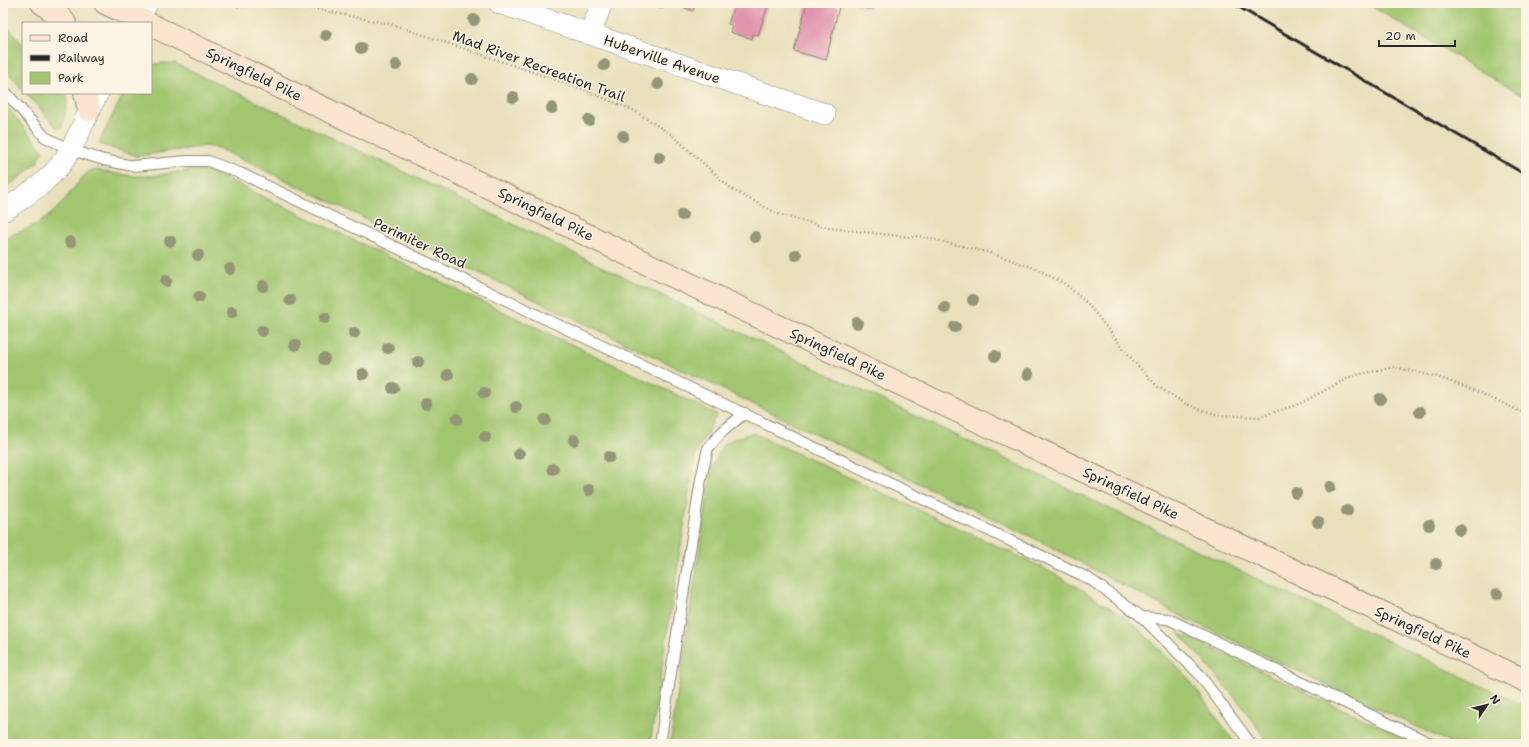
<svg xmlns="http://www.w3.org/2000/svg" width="1529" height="747" viewBox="0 0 1529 747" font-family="'Shantell Sans',sans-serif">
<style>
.green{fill:#a2c670;stroke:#66784e}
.building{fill:#e195ad}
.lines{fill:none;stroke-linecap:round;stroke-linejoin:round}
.lane-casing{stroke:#8a8673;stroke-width:12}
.street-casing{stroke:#8a8673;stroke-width:22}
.secondary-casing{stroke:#8a8673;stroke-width:24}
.path{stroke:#8a8673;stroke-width:2.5;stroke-dasharray:1 3;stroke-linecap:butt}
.lane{stroke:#fff;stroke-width:10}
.street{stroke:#fff;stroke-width:21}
.secondary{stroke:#fce5d0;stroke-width:22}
.rail{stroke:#2b2b2b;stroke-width:3}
.tree{fill:#949677}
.labels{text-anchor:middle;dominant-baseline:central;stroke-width:3;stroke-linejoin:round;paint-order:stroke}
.street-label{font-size:14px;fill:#2b2b2b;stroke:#fcf5e5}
</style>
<rect width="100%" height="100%" fill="#fcf5e5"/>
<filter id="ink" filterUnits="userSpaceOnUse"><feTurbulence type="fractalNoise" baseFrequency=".025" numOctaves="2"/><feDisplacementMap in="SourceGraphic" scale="8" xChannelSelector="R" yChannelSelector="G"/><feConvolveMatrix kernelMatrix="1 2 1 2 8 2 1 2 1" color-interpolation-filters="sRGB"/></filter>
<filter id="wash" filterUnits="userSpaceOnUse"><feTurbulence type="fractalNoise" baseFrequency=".012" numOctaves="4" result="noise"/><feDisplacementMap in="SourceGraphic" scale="16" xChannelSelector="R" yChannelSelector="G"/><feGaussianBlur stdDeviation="0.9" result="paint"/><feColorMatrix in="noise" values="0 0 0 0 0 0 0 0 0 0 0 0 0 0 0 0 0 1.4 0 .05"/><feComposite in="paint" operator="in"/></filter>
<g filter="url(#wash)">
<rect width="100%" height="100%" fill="#e8e0bb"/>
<!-- green -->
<g class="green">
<polygon points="1366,3 1526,3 1526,98"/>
<polygon points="3,21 23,45 23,90 3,66"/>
<polygon points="162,63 175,63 1526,707 1526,744 1453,744 1181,616 1046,544 218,148 206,146 137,156 102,145 99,143 100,140 124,93 151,93 151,65"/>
<polygon points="26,93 64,93 68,98 65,115 61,128 58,128 56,127"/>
<polygon points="3,102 43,151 37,163 19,178 3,189"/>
<path d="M98,170C114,174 130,176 147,176C169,175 191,167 212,172L717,414L695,455L650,744H3V238C16,233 29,229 40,222C60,211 73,186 89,171Z"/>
<polygon points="753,433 1038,565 1081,589 1129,620 1164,653 1187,677 1236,744 670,744 712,467 723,445 733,439"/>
<polygon points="1179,633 1418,744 1269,744 1243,707"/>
</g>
<g id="blocks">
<!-- building -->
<g class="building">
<polygon points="649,3 664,3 662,8"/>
<polygon points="672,3 696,3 693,11"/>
<polygon points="735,3 769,3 758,35 753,34 752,39 730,32 732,25 728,24"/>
<polygon points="807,3 824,3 839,7 826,60 794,51"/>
<polygon points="852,3 871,3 870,9"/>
</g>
</g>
</g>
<g filter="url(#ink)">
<use href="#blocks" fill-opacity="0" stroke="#8a8673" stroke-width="1"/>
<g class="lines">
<defs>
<g id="lane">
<polyline points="3,89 45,137 71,150 104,160 133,166 187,161 208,161 242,174 1088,578 1142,617 1199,674 1251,744"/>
<polyline points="1142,617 1168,619 1432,744"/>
<polyline points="660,744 701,479 708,448 722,432 745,413"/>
</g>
<g id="street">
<polyline points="499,3 825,114"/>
<polyline points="137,23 147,3"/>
<polyline points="590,34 602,3"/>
<path d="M3,211C29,194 56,177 71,149C81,131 88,111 98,93"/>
</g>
<g id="secondary">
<polyline points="42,3 59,16 65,23"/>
<polyline points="105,3 148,23"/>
<polyline points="151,25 660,270 1526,681"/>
<polyline points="85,93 89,110"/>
</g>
</defs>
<!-- lane casing -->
<use href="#lane" class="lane-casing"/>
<!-- street casing -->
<use href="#street" class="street-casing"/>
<!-- secondary casing -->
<use href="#secondary" class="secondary-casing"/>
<!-- path -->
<polyline class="path" points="226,3 240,7 253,5 316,9 394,25 574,86 633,110 672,135 733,190 778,214 829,228 909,237 919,236 991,253 1037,269 1065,284 1087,303 1136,364 1158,387 1186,404 1202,410 1219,415 1259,417 1299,404 1352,376 1394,367 1438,377 1478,392 1526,414"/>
<!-- lane -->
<use href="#lane" class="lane"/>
<!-- street -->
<use href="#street" class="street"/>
<!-- secondary -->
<use href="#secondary" class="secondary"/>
<!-- rail -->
<polyline class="rail" points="1232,3 1526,175"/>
</g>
<!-- trees -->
<g class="tree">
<circle cx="474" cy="20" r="6"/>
<circle cx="326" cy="35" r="6"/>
<circle cx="361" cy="48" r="6"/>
<circle cx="396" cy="65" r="6"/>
<circle cx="604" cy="65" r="6"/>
<circle cx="472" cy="79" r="6"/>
<circle cx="658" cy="84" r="6"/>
<circle cx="513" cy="97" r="6"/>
<circle cx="552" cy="108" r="6"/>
<circle cx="589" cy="120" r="6"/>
<circle cx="623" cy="136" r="6"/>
<circle cx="659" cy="157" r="6"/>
<circle cx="682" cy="215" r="6"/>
<circle cx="755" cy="237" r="6"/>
<circle cx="170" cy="241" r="6"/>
<circle cx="70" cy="242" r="6"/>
<circle cx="198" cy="255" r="6"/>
<circle cx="796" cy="255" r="6"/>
<circle cx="230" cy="269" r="6"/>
<circle cx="166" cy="281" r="6"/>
<circle cx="263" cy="286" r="6"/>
<circle cx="199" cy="297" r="6"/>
<circle cx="290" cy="300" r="6"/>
<circle cx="973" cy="300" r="6"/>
<circle cx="945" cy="308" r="6"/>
<circle cx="232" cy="312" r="6"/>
<circle cx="325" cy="318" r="6"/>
<circle cx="857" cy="323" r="6"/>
<circle cx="955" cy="327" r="6"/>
<circle cx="262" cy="331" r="6"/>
<circle cx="354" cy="333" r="6"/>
<circle cx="295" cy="345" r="6"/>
<circle cx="388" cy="348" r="6"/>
<circle cx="995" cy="356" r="6"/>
<circle cx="324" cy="359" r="6"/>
<circle cx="418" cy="362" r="6"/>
<circle cx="363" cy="374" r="6"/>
<circle cx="1028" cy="374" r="6"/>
<circle cx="448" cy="375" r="6"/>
<circle cx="393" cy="388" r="6"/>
<circle cx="484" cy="393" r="6"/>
<circle cx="1380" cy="399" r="6"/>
<circle cx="426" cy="404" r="6"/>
<circle cx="516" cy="407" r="6"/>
<circle cx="1420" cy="412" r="6"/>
<circle cx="457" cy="419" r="6"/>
<circle cx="545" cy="420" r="6"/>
<circle cx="485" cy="437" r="6"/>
<circle cx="574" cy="440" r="6"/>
<circle cx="519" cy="454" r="6"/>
<circle cx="609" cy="457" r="6"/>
<circle cx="553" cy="469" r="6"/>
<circle cx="1330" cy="487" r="6"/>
<circle cx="589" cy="490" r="6"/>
<circle cx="1296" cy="493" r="6"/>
<circle cx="1347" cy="511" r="6"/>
<circle cx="1318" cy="522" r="6"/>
<circle cx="1429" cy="525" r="6"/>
<circle cx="1460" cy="530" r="6"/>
<circle cx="1436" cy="564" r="6"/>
<circle cx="1497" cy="594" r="6"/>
</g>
</g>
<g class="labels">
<!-- street labels -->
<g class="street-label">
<text transform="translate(662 59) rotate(19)">Huberville Avenue</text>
<text transform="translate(539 66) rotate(20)">Mad River Recreation Trail</text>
<text transform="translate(254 74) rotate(26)">Springfield Pike</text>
<text transform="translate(546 214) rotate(26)">Springfield Pike</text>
<text transform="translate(420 243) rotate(25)">Perimiter Road</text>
<text transform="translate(838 354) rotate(25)">Springfield Pike</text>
<text transform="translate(1131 493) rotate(25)">Springfield Pike</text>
<text transform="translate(1423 632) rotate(25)">Springfield Pike</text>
</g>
</g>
<!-- margin -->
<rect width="1529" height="747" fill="none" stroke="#fcf5e5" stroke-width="16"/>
<!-- legend -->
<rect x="22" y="22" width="130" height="72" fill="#fcf5e5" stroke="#a8a49b"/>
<rect x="30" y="35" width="20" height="6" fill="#fce5d0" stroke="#a8a49b"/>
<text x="58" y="42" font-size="12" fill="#2b2b2b">Road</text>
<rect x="30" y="55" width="20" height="6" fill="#2b2b2b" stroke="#a8a49b"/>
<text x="58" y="62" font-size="12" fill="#2b2b2b">Railway</text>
<rect x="30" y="72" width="20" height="12" fill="#a2c670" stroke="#a8a49b"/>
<text x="58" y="82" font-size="12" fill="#2b2b2b">Park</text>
<!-- north arrow -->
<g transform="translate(1487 705) rotate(55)" stroke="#fcf5e5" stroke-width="3" paint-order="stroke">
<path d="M0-3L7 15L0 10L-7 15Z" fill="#2b2b2b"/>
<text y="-6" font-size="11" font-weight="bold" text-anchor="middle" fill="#2b2b2b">N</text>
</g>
<!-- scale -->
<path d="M1379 40v6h76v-6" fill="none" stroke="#2b2b2b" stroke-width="2"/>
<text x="1385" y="40" font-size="12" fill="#2b2b2b" stroke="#fcf5e5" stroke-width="3" paint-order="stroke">20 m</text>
</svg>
